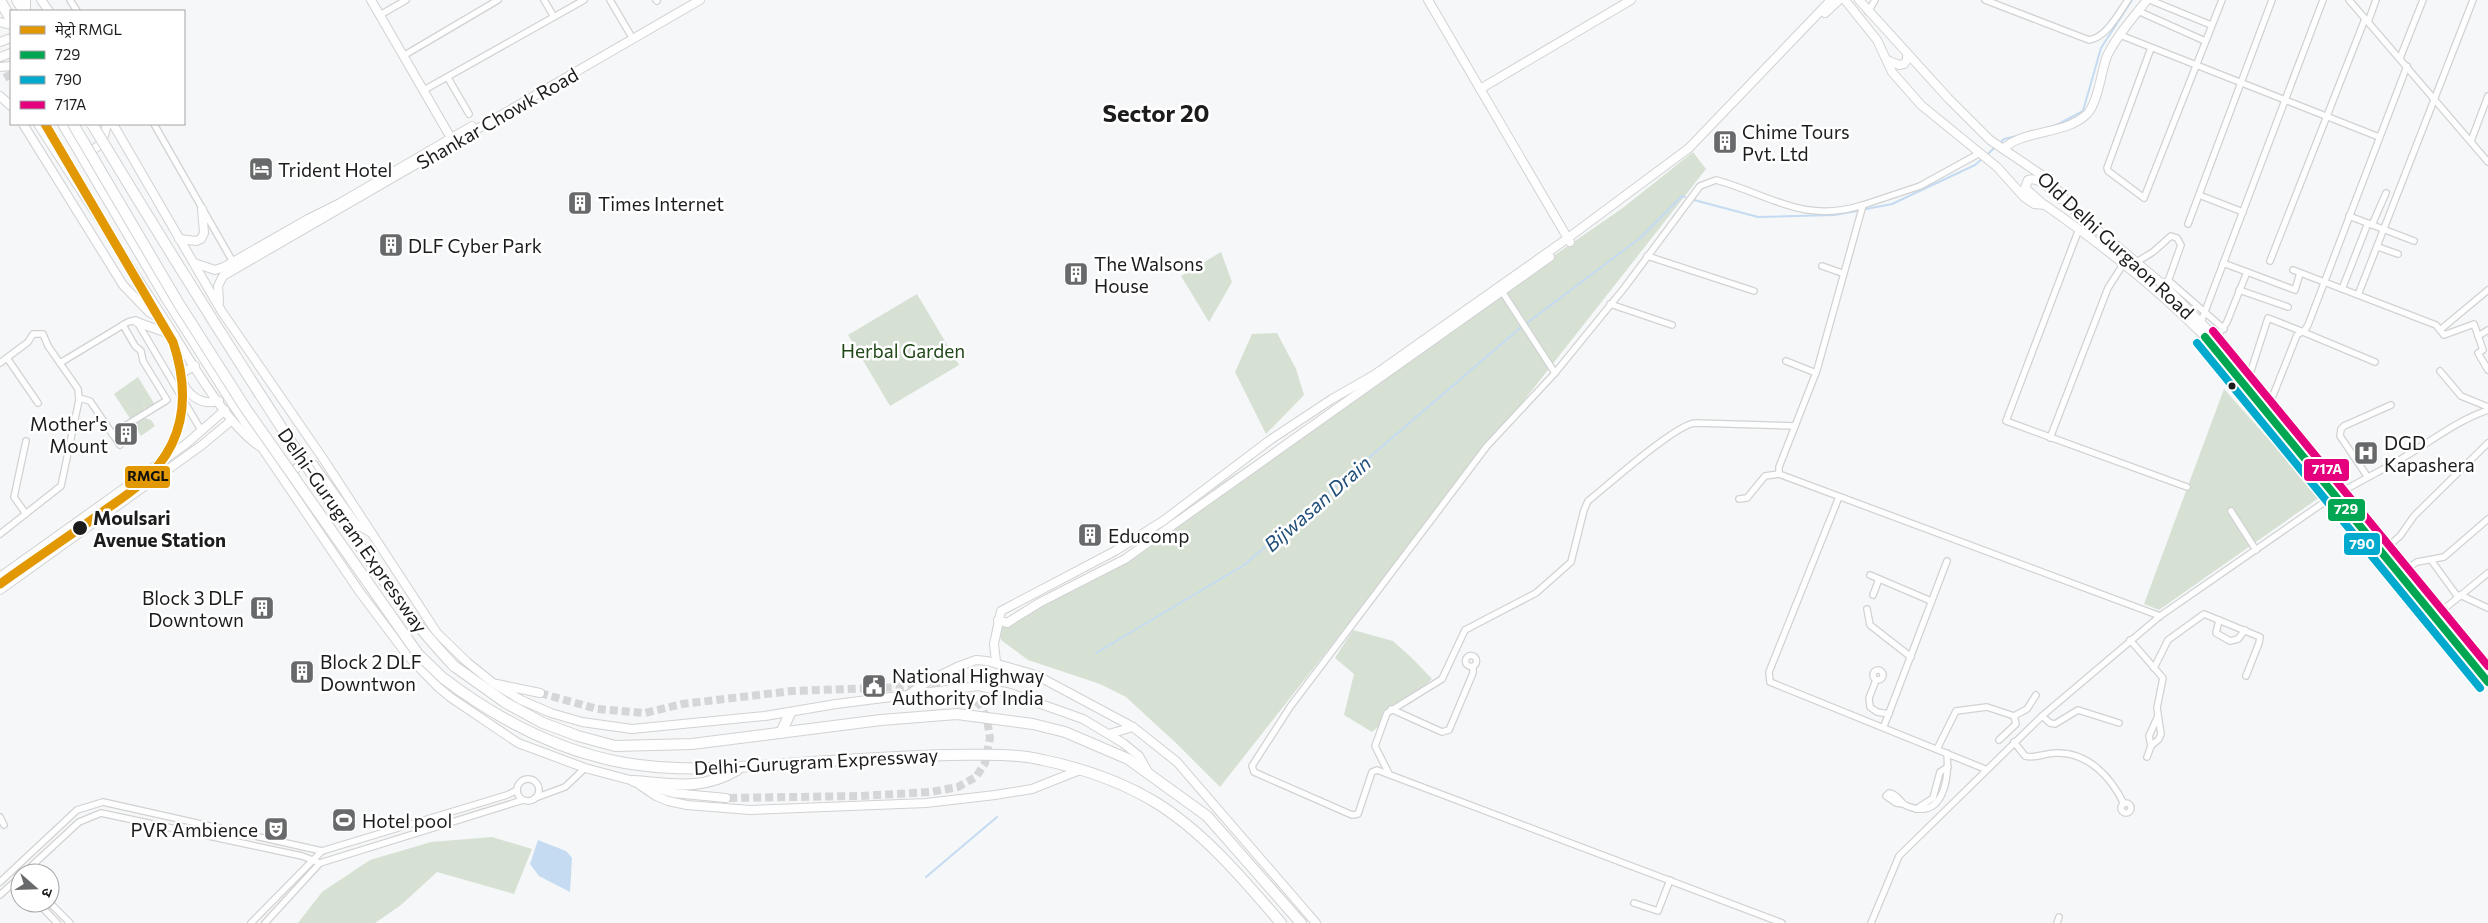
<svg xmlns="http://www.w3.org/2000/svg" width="2488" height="923" viewBox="0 0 2488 923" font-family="Commissioner,'Noto Sans Devanagari',sans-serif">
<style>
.green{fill:#d6e1d4}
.water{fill:#c4dbf2}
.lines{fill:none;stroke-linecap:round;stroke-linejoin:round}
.stream{stroke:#c4dbf2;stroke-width:2}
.secondary-tunnel{stroke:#d5d6d7;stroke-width:8;stroke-dasharray:8 4;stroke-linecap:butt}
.street-casing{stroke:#d1d2d3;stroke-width:8}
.secondary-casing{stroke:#d1d2d3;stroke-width:10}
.highway-casing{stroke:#d1d2d3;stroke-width:12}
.street{stroke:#fefefe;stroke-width:5.5}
.secondary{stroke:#fefefe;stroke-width:8}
.highway{stroke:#fefefe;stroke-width:10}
.highway-bridge-casing{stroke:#d1d2d3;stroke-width:12;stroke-linecap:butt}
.highway-bridge{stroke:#fefefe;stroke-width:10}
.bus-1-casing{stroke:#fff;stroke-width:11}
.bus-2-casing{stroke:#fff;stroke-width:11}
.bus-3-casing{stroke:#fff;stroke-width:11}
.bus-1{stroke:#00a651;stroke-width:8}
.bus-2{stroke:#00a9ce;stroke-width:8}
.bus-3{stroke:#e5007d;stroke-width:8}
.metro-1-casing{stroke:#fff;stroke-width:12}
.metro-1{stroke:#e19803;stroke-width:9}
.bus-dot{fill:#1c1c1d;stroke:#fff;stroke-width:2}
.labels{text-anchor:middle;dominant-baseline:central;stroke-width:5;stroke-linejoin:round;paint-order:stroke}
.street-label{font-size:19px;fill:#1c1c1d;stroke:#fff}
.poi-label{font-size:19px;fill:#1c1c1d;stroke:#fff;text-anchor:start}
.park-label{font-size:19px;fill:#1f4717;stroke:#fff}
.stop-label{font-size:19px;font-weight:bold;fill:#1c1c1d;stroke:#fff;text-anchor:start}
.water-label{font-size:20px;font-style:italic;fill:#22507b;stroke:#fff}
.district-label{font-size:24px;font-weight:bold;fill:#1c1c1d;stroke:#fff}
.line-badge{stroke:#fff;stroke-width:2}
.badge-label{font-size:14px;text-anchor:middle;font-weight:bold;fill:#fff}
.pale-badge-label{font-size:14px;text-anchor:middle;font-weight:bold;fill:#111}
</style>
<rect width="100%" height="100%" fill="#f6f7f8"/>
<!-- green -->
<g class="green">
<polygon points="1693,152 1706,169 1220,787 1177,744 1126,697 1100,684 1028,660 1001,640 999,623 1138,549 1219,485 1369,384 1624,207"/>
<polygon points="1221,252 1232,282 1209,322 1181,276"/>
<polygon points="917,294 959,365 890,406 848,335"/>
<polygon points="1277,333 1296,369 1304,395 1266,434 1235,372 1252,334"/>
<polygon points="138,377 155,405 146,410 141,401 146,411 131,420 114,394"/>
<polygon points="2224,389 2320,497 2159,610 2144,604"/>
<polygon points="141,417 151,420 155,426 141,436 132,423"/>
<polygon points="1353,630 1393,641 1413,659 1432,679 1372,732 1344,715 1354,674 1335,658"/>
<polygon points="492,837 532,849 514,894 437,872 401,905 375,923 298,923 322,892 370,860 431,842"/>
</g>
<!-- water -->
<g class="water">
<polygon points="352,813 354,822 337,827 334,818"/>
<polygon points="538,840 566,851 572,858 570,892 539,876 530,864"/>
</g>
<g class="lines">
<!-- stream -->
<g class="stream">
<polyline points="2053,127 2083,111 2101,48 2132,0"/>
<polyline points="1999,144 2004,139 2017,136"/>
<polyline points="1986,156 1995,147"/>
<polyline points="1694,200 1758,217 1834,215 1857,211"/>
<polyline points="1866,209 1892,204 1975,165 1982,159"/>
<polyline points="1527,323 1640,238 1682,196 1685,197"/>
<polyline points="1096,653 1244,565 1520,328"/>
<polyline points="926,877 997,817"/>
</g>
<!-- secondary-tunnel -->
<g class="secondary-tunnel">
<polyline points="0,62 11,81"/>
<polyline points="540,693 597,709 645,713 682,704 792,691 931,686 973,698 981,706 987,719 990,738 985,763 976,777 958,787 931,792 861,796 726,798"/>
</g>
<defs>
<g id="street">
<polyline points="70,0 77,11"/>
<polyline points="544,0 554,17"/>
<polyline points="610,0 630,34"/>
<polyline points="656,0 657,1"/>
<path d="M1985,0L2089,40C2107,37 2118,14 2128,0"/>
<polyline points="2150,0 2211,25"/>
<polyline points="2349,0 2488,162"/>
<polyline points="2138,11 2205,41"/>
<polyline points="1868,12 1875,0"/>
<polyline points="380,15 406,0"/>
<polyline points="2368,22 2376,0"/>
<polyline points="2120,35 2379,137"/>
<polyline points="2151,48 2107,168 2108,171 2144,198 2222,0"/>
<polyline points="403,56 498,0"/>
<polyline points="2400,58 2423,0"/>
<polyline points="448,78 469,114"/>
<polyline points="424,90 584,0"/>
<polyline points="154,124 233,262"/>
<polyline points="2471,141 2488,96"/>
<polyline points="1980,153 1920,186 1863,205 1817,370 1779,467 1779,474 2160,616"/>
<polyline points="2199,195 2243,212"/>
<polyline points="2349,216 2414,241"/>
<polyline points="2188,224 2272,0"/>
<polyline points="2372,225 2386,193"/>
<polyline points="2079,229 2006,421 2187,487"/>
<polyline points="2378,247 2398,254"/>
<polyline points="1647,256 1754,291"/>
<polyline points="2270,261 2365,19"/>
<polyline points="2135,263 2153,252 2171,236 2177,238 2181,245 2166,287"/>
<polyline points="2223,263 2295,290 2300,273"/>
<polyline points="1822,266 1842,273"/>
<polyline points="2293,270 2436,325 2444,335 2474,324 2483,350 2478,353 2488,370"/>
<polyline points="2168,280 2224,329"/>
<polyline points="2342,289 2368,223"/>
<polyline points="2239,290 2288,307"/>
<polyline points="1503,293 1555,373"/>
<polyline points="2358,295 2473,0"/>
<polyline points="1610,304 1672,325"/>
<polyline points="2201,322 2323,0"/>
<polyline points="2440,330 2488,290"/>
<polyline points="2303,332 2375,362"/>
<polyline points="2478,336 2488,330"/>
<polyline points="2215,340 2227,322 2247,272"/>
<polyline points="7,358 38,403"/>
<polyline points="1786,361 1816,373"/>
<polyline points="0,363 28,342 33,334 43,334 48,346 78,389 79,400 61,486 0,534"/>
<polyline points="60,363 128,322 136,320 201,430"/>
<polyline points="2440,371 2461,396 2488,407"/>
<polyline points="2249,377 2268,318 2301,331"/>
<polyline points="79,398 90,401 120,445"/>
<polyline points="2270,403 2297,335 2305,330 2308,325 2407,66"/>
<polyline points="112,434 167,400 143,361 141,351 135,346 123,325"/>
<polyline points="2050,438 2108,288 2124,263"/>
<polyline points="26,441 14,497 26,514"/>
<polyline points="2367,476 2340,436 2341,429 2344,426 2391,405"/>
<path d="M2342,492C2363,479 2385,469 2406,456C2433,440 2458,420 2488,410"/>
<polyline points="1839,497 1769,672 1770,682 1985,769"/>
<polyline points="1739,499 1747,498 1765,476 1779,474"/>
<polyline points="2231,511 2256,550"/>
<polyline points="2384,550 2400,536 2414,516 2488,443"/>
<polyline points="2431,560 2458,597"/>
<polyline points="2406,569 2417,562 2444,557 2488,519"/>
<polyline points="1870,575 1931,601"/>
<polyline points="1873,595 1879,579"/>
<polyline points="2460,595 2488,608"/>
<polyline points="1867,609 1870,625 1911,657"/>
<polyline points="2438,614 2488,573"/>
<polyline points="2219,620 2216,633 2230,641 2238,639 2245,630"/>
<polyline points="2130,640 2163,678 2157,708 2161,734 2159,739 2151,746"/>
<circle cx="1471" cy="661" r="5.5"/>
<polyline points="2154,668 2168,640 2204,614 2260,637 2259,643 2246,676"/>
<circle cx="1878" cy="675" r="5"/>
<polyline points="1876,680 1869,698 1870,707 1877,712 1889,714"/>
<polyline points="1391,709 1442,732 1449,730 1473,673 1473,667"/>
<polyline points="2042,716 2050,723 2055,724 2078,710 2119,723"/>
<polyline points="1884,726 1947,561"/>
<polyline points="1999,740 2016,724 2014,716"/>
<path d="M2014,742L2025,756C2035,759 2045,753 2056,753C2088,752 2111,777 2124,804"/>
<polyline points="1937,749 1956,711 1987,707 2014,716 2027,709 2036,695"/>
<polyline points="2147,757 2151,746 2149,736 2158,716"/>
<path d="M1389,774L1375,746L1387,713L1442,679L1465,630L1536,593L1571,562L1584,510L1588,501C1607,486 1676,424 1695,423L1795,426"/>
<circle cx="528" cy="790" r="11"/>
<polyline points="535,798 565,787 585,768"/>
<circle cx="2126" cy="808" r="5"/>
<path d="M1903,804L1896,803L1886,796L1889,793C1899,794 1899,803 1907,806C1944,821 1949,778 1947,753"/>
<polyline points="1916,809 1933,798 1940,772 1948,767"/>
<polyline points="0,817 4,825"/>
<polyline points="24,873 79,822 101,813 302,856 320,863"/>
<polyline points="0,882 77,810 103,802 322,851"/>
<polyline points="0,895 20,877"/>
<polyline points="38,903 57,923"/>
<polyline points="50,903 70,923"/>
<polyline points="1634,903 1658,911 1670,880"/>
<polyline points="251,923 322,851 507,795 517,790"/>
<polyline points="265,923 320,863 523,800"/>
<path d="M1782,923L1377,770L1372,772L1358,814L1352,815L1254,772L1252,766L1290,707L1487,446L1555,373L1625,287L1700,186L1716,180C1771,195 1802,224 1863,205"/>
<polyline points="1871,923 1899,856 2042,716 2160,616 2336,494"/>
<polyline points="2057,923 2059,917"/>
</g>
<g id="secondary">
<polyline points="26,0 26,11"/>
<polyline points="41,0 49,11"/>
<polyline points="371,0 451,138"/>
<polyline points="1428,0 1570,242"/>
<path d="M1845,0L1877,40L1892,72L1921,105L1997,167L2024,197L2034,204L2045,205C2105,247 2161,291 2212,344L2488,682"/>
<polyline points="1859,0 1948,98 1990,140 2043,176 2061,193 2069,206 2166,287 2218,340 2488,672"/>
<polyline points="1825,13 1839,0"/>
<polyline points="0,22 11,25"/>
<polyline points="0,42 11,38"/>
<polyline points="0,57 11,53"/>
<polyline points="1887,60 1899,65 1904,64 1907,60 1907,53"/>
<polyline points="0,67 11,66"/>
<polyline points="1480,89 1631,0"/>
<polyline points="0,96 11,106"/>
<polyline points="23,124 123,285 149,312 164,321"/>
<path d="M38,124C80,189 122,254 164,319C188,356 224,422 259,446"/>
<polyline points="62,124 164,296 233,405 359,591 408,656 438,687 450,697 518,743 585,768 634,781 656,796 668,801 687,805 750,810 926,803 995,795 1032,789 1080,770"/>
<polyline points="113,124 222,312 322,457 437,633 467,662 493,683 521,700 551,713 582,722 632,729 765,716 836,704 978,686 1010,693 1083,719 1123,743 1139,756 1148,772"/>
<path d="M2003,149C2024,129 2066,135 2087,114C2098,103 2101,72 2107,56C2117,35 2133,18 2147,0"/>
<polyline points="84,150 94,149 102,143 107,124"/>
<path d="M2043,204L2025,188L2028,180C2040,176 2051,191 2060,199"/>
<polyline points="179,239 196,241 201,239 204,233 202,209"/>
<polyline points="194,263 215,270 224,267 308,219 340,203 472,126"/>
<polyline points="219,302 218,286 223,276 700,0"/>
<polyline points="137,322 175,336"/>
<path d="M195,366L185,371L181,377C186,395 201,406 219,401"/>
<path d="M291,476C294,468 304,461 313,464L356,524L370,532"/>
<polyline points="0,577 186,444 225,410"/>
<polyline points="0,590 202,445 232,420"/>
<polyline points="998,620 1007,623 1039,603 1125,559 1550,257"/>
<polyline points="996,662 994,644 1001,611 1115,551 1163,521 1270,440 1332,399 1374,375 1568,238 1689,148 1831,0"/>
<polyline points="497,684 540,693"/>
<polyline points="908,695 930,680 957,667 976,660 987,661 1036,675 1133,727 1177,762 1316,923"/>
<polyline points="1109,734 1133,727"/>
<polyline points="645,785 673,793 726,798"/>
</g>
<g id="highway">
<polyline points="0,0 11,20"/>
<polyline points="17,0 24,11"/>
<polyline points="454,666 506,703 543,723 578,736 615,746 692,744 881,720 957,714 1033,724 1065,732 1128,759 1207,816 1301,923"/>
<path d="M443,678C497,719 557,751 625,763C677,772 733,768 786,764C841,760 896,756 951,755C981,755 1014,753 1043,760C1081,768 1122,782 1155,802C1204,832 1244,880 1281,923"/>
<polyline points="781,733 790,713"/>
<path d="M634,781C673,784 701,791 737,770"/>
</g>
</defs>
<!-- street casing -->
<use href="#street" class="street-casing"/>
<!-- secondary casing -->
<use href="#secondary" class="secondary-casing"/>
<!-- highway casing -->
<use href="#highway" class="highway-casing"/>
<!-- street -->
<use href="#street" class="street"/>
<!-- secondary -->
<use href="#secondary" class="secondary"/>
<!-- highway -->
<use href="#highway" class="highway"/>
<defs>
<g id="highway-bridge">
<polyline points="73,124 179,304 246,409 418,654 443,678"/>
<path d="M92,124C160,237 230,349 302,459C349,530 395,604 454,666"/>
</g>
</defs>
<!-- highway-bridge casing -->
<use href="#highway-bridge" class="highway-bridge-casing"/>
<!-- highway-bridge -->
<use href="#highway-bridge" class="highway-bridge"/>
<defs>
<polyline id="bus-1" points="2205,337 2488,682"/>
<polyline id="bus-2" points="2197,343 2480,688"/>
<polyline id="bus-3" points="2213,331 2488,666"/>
</defs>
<!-- bus-1 casing -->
<use href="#bus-1" class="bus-1-casing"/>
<!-- bus-2 casing -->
<use href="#bus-2" class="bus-2-casing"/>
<!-- bus-3 casing -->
<use href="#bus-3" class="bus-3-casing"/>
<!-- bus-1 -->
<use href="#bus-1" class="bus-1"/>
<!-- bus-2 -->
<use href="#bus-2" class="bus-2"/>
<!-- bus-3 -->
<use href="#bus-3" class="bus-3"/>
<defs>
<path id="metro-1" d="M0,584C32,561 65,539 97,516C111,505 127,496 140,484C185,446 191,396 173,342L45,124"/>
</defs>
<!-- metro-1 casing -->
<use href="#metro-1" class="metro-1-casing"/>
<!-- metro-1 -->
<use href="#metro-1" class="metro-1"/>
</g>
<!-- icons -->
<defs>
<symbol id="building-square" viewBox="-11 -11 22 22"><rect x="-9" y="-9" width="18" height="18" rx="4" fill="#68696a" stroke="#fff"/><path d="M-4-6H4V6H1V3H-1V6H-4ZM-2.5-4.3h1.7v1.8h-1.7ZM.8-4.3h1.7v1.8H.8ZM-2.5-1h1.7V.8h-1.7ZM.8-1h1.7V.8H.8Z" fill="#fff"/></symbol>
<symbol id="hotel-square" viewBox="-11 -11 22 22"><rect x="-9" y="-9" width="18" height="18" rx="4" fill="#68696a" stroke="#fff"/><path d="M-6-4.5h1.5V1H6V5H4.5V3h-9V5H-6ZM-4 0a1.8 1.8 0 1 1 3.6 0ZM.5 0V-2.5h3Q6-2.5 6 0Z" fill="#fff"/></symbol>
<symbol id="hospital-square" viewBox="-11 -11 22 22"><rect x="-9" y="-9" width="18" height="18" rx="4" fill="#68696a" stroke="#fff"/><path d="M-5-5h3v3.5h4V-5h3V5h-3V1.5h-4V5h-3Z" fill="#fff"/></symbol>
<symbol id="civic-square" viewBox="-11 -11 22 22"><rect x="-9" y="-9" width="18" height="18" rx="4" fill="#68696a" stroke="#fff"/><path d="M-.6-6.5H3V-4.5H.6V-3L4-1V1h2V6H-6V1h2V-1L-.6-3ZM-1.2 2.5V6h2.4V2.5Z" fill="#fff"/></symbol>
<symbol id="stadium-square" viewBox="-11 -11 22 22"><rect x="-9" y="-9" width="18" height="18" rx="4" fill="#68696a" stroke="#fff"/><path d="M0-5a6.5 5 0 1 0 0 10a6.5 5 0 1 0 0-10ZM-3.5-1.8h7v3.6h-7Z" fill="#fff"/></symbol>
<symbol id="theatre-square" viewBox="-11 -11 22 22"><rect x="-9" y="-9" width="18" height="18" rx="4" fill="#68696a" stroke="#fff"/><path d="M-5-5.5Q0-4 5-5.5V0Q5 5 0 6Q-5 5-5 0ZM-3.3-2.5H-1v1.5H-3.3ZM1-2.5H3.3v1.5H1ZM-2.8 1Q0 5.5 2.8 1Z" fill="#fff"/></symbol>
</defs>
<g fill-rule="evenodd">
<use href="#building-square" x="1711" y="128" width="28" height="28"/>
<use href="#hotel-square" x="247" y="155" width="28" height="28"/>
<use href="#building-square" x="566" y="189" width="28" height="28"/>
<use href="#building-square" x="377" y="231" width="28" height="28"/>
<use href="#building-square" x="1062" y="260" width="28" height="28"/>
<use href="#building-square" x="112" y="420" width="28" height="28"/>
<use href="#hospital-square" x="2352" y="439" width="28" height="28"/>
<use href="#building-square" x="1076" y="521" width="28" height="28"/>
<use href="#building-square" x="248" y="594" width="28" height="28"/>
<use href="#building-square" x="288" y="658" width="28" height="28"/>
<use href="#civic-square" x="860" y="672" width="28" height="28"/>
<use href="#stadium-square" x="330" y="806" width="28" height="28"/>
<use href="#theatre-square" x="262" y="815" width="28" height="28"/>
</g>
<!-- markers -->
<g class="bus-dot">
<circle cx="2232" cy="386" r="4.5"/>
<circle cx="80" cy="528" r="8"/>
</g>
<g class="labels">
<!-- street labels -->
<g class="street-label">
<text transform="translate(497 118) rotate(-30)">Shankar Chowk Road</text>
<text transform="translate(2116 245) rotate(43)">Old Delhi Gurgaon Road</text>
<text transform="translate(353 530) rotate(55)">Delhi-Gurugram Expressway</text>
<text transform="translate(816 761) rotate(-3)">Delhi-Gurugram Expressway</text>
</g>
<!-- poi labels -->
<g class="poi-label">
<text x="1742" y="131">Chime Tours<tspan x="1742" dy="22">Pvt. Ltd</tspan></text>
<text x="278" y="169">Trident Hotel</text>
<text x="598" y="203">Times Internet</text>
<text x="408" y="245">DLF Cyber Park</text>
<text x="1094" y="263">The Walsons<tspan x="1094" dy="22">House</tspan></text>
<text x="108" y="423" text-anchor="end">Mother's<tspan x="108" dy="22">Mount</tspan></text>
<text x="2384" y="442">DGD<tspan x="2384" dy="22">Kapashera</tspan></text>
<text x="1108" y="535">Educomp</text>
<text x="244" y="597" text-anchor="end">Block 3 DLF<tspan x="244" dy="22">Downtown</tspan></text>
<text x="320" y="661">Block 2 DLF<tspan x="320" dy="22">Downtwon</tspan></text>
<text x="892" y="675">National Highway<tspan x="892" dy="22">Authority of India</tspan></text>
<text x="362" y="820">Hotel pool</text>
<text x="258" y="829" text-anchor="end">PVR Ambience</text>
</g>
<!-- park labels -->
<g class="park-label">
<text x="903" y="350">Herbal Garden</text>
</g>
<!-- stop labels -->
<g class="stop-label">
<text x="93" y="517">Moulsari<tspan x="93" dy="22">Avenue Station</tspan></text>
</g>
<!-- water labels -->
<g class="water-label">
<text transform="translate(1317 503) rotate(-41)">Bijwasan Drain</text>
</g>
<!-- district labels -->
<g class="district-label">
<text x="1156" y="112">Sector 20</text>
</g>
</g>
<g class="line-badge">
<rect x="2303" y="458" width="47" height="24" rx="5" fill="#e5007d"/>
<rect x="124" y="465" width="47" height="24" rx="5" fill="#e19803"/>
<rect x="2327" y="498" width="39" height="24" rx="5" fill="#00a651"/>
<rect x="2343" y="532" width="38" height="24" rx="5" fill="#00a9ce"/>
</g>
<g class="badge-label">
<text x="2327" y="474">717A</text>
<text x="2346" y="514">729</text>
<text x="2362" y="549">790</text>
</g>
<g class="pale-badge-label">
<text x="148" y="481">RMGL</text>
</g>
<!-- legend -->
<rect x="10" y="10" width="175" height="115" fill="#ffffff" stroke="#a4a4a5"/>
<rect x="20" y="26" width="25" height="8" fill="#e19803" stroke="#a4a4a5"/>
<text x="55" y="35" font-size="15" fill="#1c1c1d">मेट्रो RMGL</text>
<rect x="20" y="51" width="25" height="8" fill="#00a651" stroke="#a4a4a5"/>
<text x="55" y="60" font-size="15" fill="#1c1c1d">729</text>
<rect x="20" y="76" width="25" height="8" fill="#00a9ce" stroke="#a4a4a5"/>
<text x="55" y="85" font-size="15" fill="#1c1c1d">790</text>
<rect x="20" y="101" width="25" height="8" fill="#e5007d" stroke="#a4a4a5"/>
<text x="55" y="110" font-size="15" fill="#1c1c1d">717A</text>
<!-- north arrow -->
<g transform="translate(35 888) rotate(110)"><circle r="24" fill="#ffffff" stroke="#a4a4a5"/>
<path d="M0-4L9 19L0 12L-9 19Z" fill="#68696a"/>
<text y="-8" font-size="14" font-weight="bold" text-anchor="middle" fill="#1c1c1d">उ</text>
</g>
</svg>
